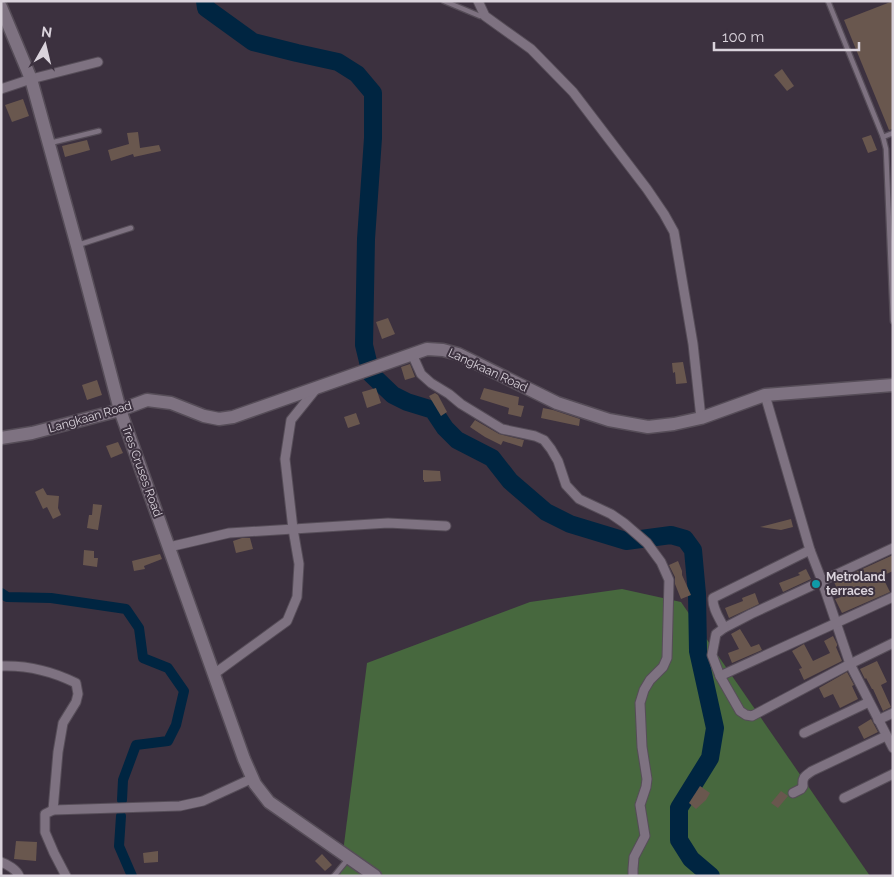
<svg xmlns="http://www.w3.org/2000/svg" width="894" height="877" viewBox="0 0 894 877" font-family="Raleway,sans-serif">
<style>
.green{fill:#47683e}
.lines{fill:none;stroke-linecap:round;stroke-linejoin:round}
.canal{stroke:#002541;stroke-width:10}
.river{stroke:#002541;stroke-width:18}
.building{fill:#69574e}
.lane-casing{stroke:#564d58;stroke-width:7}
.street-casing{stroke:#564d58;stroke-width:11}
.secondary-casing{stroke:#564d58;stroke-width:15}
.lane{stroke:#7e7281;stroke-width:4.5}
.street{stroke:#7e7281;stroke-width:9}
.secondary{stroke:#7e7281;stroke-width:12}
.culture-dot{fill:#0f9aa8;stroke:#3c313f;stroke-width:2}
.labels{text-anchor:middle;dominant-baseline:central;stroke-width:4;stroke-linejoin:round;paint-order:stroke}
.street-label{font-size:12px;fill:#dad3dc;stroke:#3c313f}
.poi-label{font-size:12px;font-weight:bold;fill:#dad3dc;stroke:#3c313f;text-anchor:start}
</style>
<rect width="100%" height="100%" fill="#3c313f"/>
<!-- green -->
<polygon class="green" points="622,589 681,602 870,876 340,876 367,663 530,602"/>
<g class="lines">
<!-- canal -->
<g class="canal">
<polyline points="1,593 7,597 51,598 126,609 139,628 143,658 168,668 184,691 176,725 168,741 136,745 123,780 122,800"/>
<polyline points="121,816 119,846 132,876"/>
</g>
<!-- river -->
<polyline class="river" points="205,1 206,8 253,42 297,53 338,62 357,74 373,93 373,138 366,239 364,345 371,374 393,395 407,402 433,410 445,428 457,440 492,458 510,481 546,512 570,524 626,541 671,535 685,539 693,550 697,594 698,651 715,728 710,758 679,808 679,840 691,859 711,876"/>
</g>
<!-- building -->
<g class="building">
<polygon points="893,1 893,129 889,130 844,20"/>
<polygon points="782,69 794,86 787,91 774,75"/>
<polygon points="23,99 29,116 12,122 5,105"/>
<polygon points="138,132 140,148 159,145 161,151 134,157 133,154 111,161 108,150 129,144 127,133"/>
<polygon points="871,135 877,150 868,153 862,138"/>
<polygon points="87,140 90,150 65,157 62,146"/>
<polygon points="388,318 395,334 382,339 376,322"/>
<polygon points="683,362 687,383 676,384 675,372 673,373 672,363"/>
<polygon points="410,364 415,377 405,380 401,367"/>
<polygon points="97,380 102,395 87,400 82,385"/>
<polygon points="376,388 381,403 367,408 362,392"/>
<polygon points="484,388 519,397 518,405 524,406 521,417 508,414 509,408 480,399"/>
<polygon points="435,393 438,395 447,412 441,416 429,396"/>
<polygon points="543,408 553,410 580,419 579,426 541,418"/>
<polygon points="356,413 360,424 348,428 344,417"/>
<polygon points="475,420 499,434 524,440 522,447 503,441 501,445 485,437 470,427"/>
<polygon points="118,442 123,453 111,458 106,446"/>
<polygon points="423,470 440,471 441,481 424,482 424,480 423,480"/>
<polygon points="43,488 47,495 59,496 58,508 61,515 53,519 47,507 43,509 35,492"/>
<polygon points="93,504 102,505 98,530 87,528 89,515 92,515"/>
<polygon points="791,519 793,527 781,530 760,527"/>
<polygon points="242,538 250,538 253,549 236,553 233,541"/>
<polygon points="84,550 94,551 94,558 98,558 97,567 83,565"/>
<polygon points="160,554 162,559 144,566 145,569 134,571 132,561"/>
<polygon points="893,555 893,571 882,576 890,592 842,613 835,599 841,597 834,582"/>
<polygon points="678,561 682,571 682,575 691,595 681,599 675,584 675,577 669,565"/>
<polygon points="806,569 811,579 783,592 779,583 800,575 798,573"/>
<polygon points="755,593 759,604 729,618 725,608 743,601 742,598"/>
<polygon points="740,629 751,647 759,644 762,650 732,663 728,653 739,649 731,634"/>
<polygon points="833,636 837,644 837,646 836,647 842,661 804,680 799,669 802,668 792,651 804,644 813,661 830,653 824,641"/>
<polygon points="877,661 887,682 881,685 891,707 883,711 873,689 872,689 866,678 865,679 860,669"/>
<polygon points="847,672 854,685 852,686 858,699 840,708 833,694 824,698 819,688"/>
<polygon points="871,719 878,732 864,739 858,727"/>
<polygon points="700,786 710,793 706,800 696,809 689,803"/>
<polygon points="781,791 788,796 778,808 771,803"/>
<polygon points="16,841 37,842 36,861 14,859"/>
<polygon points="158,851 158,862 144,863 143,853"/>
<polygon points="322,854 332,865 325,871 315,861"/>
</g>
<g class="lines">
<defs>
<g id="lane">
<polyline points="444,1 480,16 484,16"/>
<polyline points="828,1 883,137"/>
<polyline points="893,133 883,137 886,149 893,321"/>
<polyline points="50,143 99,131"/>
<polyline points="78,245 131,228"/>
<polyline points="334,876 348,859"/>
</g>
<g id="street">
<polyline points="478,1 485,16 531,49 573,92 647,189 664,214 674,232 693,344 701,418"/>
<polyline points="1,89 31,79 98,62"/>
<polyline points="412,354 421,374 431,383 449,394 461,404 502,429 535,436 544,440 551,449 558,461 566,485 579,499 611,514 624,523 647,543 661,562 669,580 667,658 663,667 650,680 644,690 640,703 642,747 647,779 646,787 640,805 645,836 634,857 633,869 633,876"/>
<polyline points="765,395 810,550 822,581 850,664 893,748"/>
<polyline points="169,547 229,533 388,523 446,526"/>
<polyline points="893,548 751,614 724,628 716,634 712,655 720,676 740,711 746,715 752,716 850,664 893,643"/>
<path d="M724,628C720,619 712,608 713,598L810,550"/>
<path d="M1,666C28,665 52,671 76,683L78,694L76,702L63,723L58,752L53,810"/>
<polyline points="214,674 287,621 297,597 299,564 293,529 285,459 291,420 316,389"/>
<polyline points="720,676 893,597"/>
<polyline points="878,720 893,713"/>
<polyline points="804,733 869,702"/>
<path d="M793,793L801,789L803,786C802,777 805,776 812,771L886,736"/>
<polyline points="844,798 893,774"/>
<path d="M1,862C7,864 17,870 19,876"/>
<polyline points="66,876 54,853 45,832 45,814 53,810 180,806 203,801 253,778"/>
</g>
<g id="secondary">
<polyline points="1,7 31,79 77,246 120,410 244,759 255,784 269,802 375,876"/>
<polyline points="1,438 32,433 120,410 147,400 171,403 204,416 219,419 233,417 427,349 443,350 458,354 557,403 609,420 648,427 674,424 701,418 765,395 893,385"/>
</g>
</defs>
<!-- lane casing -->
<use href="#lane" class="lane-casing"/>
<!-- street casing -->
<use href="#street" class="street-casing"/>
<!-- secondary casing -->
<use href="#secondary" class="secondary-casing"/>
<!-- lane -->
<use href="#lane" class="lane"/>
<!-- street -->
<use href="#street" class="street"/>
<!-- secondary -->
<use href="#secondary" class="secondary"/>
</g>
<!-- markers -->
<circle class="culture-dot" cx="816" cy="584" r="5"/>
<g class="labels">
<!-- street labels -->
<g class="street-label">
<text transform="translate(488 370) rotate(25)">Langkaan Road</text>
<text transform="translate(90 417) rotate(-16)">Langkaan Road</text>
<text transform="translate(142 471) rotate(70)">Tres Cruses Road</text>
</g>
<!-- poi labels -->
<g class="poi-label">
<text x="826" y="577">Metroland<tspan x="826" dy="14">terraces</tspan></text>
</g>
</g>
<!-- border -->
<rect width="894" height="877" fill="none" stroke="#dad3dc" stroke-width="5"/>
<!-- north arrow -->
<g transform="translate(45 45) rotate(8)" stroke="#3c313f" stroke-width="4" paint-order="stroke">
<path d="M0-4L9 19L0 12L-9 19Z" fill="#dad3dc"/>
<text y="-8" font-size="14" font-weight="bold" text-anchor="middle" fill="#dad3dc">N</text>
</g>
<!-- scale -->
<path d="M714 42v8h145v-8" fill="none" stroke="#dad3dc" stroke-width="2.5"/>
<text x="722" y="42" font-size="15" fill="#dad3dc" stroke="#3c313f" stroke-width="4" paint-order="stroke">100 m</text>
</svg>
